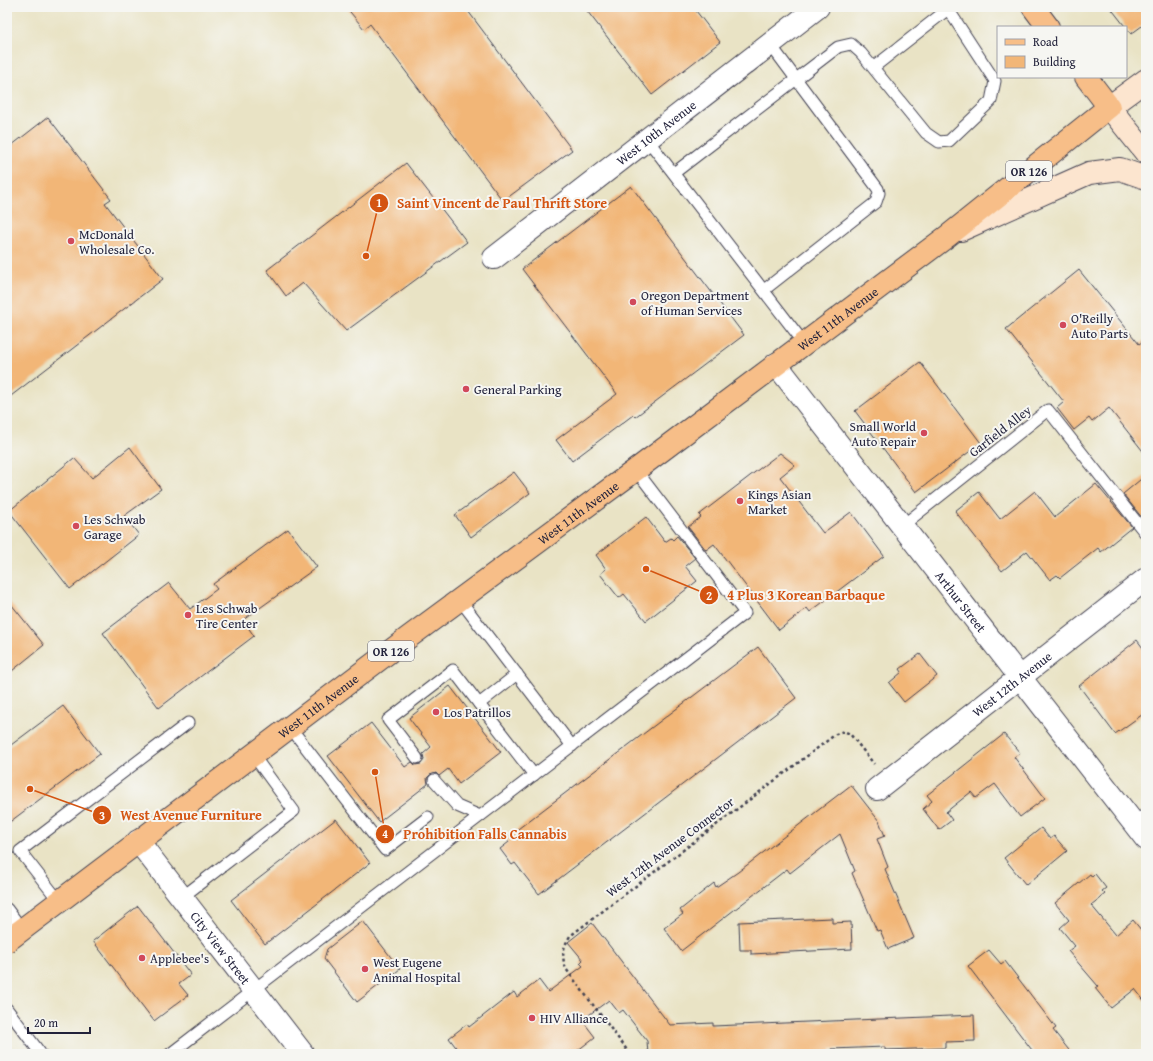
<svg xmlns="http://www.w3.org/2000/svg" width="1153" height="1061" viewBox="0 0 1153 1061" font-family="'Gentium Book Plus',serif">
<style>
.building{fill:#f2b677}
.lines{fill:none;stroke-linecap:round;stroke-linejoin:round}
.service-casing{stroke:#403f50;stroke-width:13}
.minor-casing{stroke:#403f50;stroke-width:24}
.tertiary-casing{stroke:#403f50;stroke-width:24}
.secondary-casing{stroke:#403f50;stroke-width:24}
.primary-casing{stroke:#403f50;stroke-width:24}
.path{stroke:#403f50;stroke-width:2.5;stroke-dasharray:3 3;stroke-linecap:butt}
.service{stroke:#fff;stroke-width:11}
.minor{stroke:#fff;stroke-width:22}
.tertiary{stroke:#fff;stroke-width:22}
.secondary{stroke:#fce5cf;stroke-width:22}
.primary{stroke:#f7be88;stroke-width:22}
.poi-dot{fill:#d1495b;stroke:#f6f6f2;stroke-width:1.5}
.labels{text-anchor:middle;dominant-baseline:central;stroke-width:4;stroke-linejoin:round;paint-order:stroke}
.shield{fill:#f6f6f2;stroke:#626272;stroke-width:1}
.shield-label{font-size:12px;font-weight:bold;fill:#22223b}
.street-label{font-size:13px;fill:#22223b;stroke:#f6f6f2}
.poi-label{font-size:13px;fill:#22223b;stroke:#f6f6f2;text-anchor:start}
.leader{fill:none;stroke:#d45411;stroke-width:1.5}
.callout-dot{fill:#d45411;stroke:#f6f6f2;stroke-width:1.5}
.mark-label{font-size:12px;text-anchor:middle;font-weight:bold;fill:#fff}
.callout-label{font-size:14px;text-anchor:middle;font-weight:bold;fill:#d45411;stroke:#f6f6f2;stroke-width:4;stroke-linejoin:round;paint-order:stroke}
</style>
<rect width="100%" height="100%" fill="#f6f6f2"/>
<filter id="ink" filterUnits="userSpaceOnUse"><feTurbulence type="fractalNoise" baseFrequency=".025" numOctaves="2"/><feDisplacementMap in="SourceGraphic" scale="8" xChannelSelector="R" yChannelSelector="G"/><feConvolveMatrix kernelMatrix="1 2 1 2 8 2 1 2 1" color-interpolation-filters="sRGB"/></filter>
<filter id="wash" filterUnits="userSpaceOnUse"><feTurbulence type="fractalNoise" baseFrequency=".012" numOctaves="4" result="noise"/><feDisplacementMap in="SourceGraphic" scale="16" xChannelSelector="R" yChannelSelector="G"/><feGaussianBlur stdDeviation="0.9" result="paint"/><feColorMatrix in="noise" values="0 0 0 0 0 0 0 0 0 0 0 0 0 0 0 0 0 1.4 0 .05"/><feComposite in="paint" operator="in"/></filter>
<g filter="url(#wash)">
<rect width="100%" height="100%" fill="#e9e3c5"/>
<g id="blocks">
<!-- building -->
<g class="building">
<polygon points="346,7 465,7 572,150 503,201 370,24 364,29"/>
<polygon points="584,7 693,7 720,42 652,95"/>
<polygon points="1110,7 1146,7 1146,23 1131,34"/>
<polygon points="48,117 111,199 105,203 163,279 7,399 7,149"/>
<polygon points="406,163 467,242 346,331 303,283 286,296 267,270"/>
<polygon points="631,186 744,335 635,417 633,415 572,461 556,440 617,394 522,269"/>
<polygon points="1079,270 1139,344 1146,339 1146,455 1109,408 1092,422 1089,418 1074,430 1057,408 1064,402 1006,329"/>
<polygon points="920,362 981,443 916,492 855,411"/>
<polygon points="130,447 161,489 124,516 139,535 70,589 9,511 74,458 92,478"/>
<polygon points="780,453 795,465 780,477 823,533 851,512 884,556 810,612 807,608 779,630 714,544 706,550 688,527 701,517 699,515"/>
<polygon points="514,472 530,493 471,537 455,515"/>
<polygon points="1146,475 1146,516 1143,519 1123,494"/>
<polygon points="1096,484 1132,527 1101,552 1098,548 1060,578 1057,575 1050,580 1027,551 1002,571 955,511 979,492 1000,519 1035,491 1055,517"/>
<polygon points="646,517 665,542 671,538 673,540 677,536 695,558 685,566 697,581 646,621 624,594 619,598 600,574 606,569 596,555"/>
<polygon points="288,529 317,567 243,620 254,636 159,708 103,633 169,583 190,609 217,589 213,584"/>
<polygon points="7,599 44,645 7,675"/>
<polygon points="1137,640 1146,652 1146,712 1115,734 1079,686"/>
<polygon points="758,647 796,698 539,894 515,863 512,865 500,849 509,842 506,838"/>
<polygon points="920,654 937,676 904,702 889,683 902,672 900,669"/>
<polygon points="450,686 501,752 459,784 448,769 439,776 436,773 430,775 427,778 428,784 379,822 328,756 371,723 405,767 412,762 415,765 421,764 424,760 423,754 431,747 409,718"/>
<polygon points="63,706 100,754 7,824 7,748"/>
<polygon points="1004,734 1020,753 1014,757 1045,798 1020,817 995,784 976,798 971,792 946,812 952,820 939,830 923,809 932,801 927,795"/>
<polygon points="851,785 879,821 885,836 877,839 888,867 885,869 914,938 888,949 880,930 877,931 852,873 855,871 840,834 790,873 787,869 681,951 664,928 683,914 680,910 714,883 716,887 738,872"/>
<polygon points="336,819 370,863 265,944 231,900"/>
<polygon points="1041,828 1050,839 1054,836 1067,851 1026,885 1004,858"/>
<polygon points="1090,874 1092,877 1095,874 1106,888 1102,891 1105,894 1091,905 1116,935 1133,920 1146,936 1146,1003 1135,989 1111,1008 1095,988 1098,986 1068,951 1075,946 1060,928 1069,920 1055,903"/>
<polygon points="138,906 191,975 179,984 188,995 154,1021 93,941"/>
<polygon points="832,918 832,923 851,922 852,949 751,954 751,950 740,950 739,922"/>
<polygon points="363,921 400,969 357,1002 324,959 327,949"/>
<polygon points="592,923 670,1025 713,1023 713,1026 974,1015 975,1041 945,1042 945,1048 885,1050 885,1047 831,1049 831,1053 811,1054 772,1054 772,1052 648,1054 647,1041 623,1010 619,1013 609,1000 582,1020 595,1037 573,1054 461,1054 449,1038 467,1024 469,1027 514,992 517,997 539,980 548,992 583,966 580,963 583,960 568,942"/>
<polygon points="989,950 1001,964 1005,961 1056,1028 1053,1030 1072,1054 1035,1054 968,966"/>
</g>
</g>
</g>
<g filter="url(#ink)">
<use href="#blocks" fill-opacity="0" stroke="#403f50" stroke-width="1"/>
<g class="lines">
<defs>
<g id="service">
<polyline points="647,139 804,343"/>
<polyline points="674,173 838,47 851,44 861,53 926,133 939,142 949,141 991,101 995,81 948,9 874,67"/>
<polyline points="764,290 876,202 879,193 878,189 770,44"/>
<polyline points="902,526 1048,410 1146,534"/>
<polyline points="460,600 572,746"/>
<polyline points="517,674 479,704 534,775"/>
<polyline points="290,727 385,850 428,817"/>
<polyline points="417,758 388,720 453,670 479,704"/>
<polyline points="434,780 457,806 480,816"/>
<polyline points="1134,823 1146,814"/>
<polyline points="181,898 294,811 253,755"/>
<polyline points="59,901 20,851 188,723"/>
<polyline points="7,909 22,929"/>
<polyline points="7,1009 41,1054"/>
<polyline points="170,1054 745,613 636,470"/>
</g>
<g id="minor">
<path id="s1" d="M494,258L818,7"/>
<path id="s2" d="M776,364L1146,839"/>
<path id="s3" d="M877,789L1146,579"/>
</g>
<g id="tertiary">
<path id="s4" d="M138,841L303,1054"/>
</g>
<g id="secondary">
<polyline points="1146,80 1109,107 1146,153"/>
<polyline points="961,230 1089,173 1120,169 1146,178"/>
</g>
<g id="primary">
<polyline points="1033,7 1048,27"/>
<path id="s5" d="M7,941L409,637L633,472L949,235L1109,107L1086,77"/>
</g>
</defs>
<!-- service casing -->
<use href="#service" class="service-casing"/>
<!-- minor casing -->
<use href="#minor" class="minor-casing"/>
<!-- tertiary casing -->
<use href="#tertiary" class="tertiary-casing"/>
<!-- secondary casing -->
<use href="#secondary" class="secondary-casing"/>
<!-- primary casing -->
<use href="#primary" class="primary-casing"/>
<!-- path -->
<path class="path" d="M630,1054L566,969C561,956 563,947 570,936L836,734L844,731L850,734L874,764"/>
<!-- service -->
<use href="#service" class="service"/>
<!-- minor -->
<use href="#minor" class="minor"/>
<!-- tertiary -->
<use href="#tertiary" class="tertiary"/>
<!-- secondary -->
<use href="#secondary" class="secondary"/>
<!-- primary -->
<use href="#primary" class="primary"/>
</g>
</g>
<!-- markers -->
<g class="poi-dot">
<circle cx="71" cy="241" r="4"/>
<circle cx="633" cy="302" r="4"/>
<circle cx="1063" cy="325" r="4"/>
<circle cx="466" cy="389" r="4"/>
<circle cx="924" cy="433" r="4"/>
<circle cx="740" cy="501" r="4"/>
<circle cx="76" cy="526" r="4"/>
<circle cx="188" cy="615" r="4"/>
<circle cx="436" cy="712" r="4"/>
<circle cx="142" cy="958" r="4"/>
<circle cx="365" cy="969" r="4"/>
<circle cx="532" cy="1018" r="4"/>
</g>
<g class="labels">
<!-- shield labels -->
<g class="shield">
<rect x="1006" y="161" width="46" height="20" rx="3"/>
<rect x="368" y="641" width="46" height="20" rx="3"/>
</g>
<g class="shield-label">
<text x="1029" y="171">OR 126</text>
<text x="391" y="651">OR 126</text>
</g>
<!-- street labels -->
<g class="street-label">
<text stroke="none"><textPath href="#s1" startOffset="205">West 10th Avenue</textPath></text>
<text stroke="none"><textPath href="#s5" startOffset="1038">West 11th Avenue</textPath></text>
<text transform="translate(1000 431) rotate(-38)">Garfield Alley</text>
<text stroke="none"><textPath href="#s5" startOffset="714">West 11th Avenue</textPath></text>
<text stroke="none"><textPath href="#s2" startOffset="301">Arthur Street</textPath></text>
<text stroke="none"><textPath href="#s3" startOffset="171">West 12th Avenue</textPath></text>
<text stroke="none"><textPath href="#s5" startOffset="390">West 11th Avenue</textPath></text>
<text transform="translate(670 847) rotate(-37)">West 12th Avenue Connector</text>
<text stroke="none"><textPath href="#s4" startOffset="135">City View Street</textPath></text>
</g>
<!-- poi labels -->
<g class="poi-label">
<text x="79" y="234">McDonald<tspan x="79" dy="15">Wholesale Co.</tspan></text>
<text x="641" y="295">Oregon Department<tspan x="641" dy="15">of Human Services</tspan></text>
<text x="1071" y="318">O'Reilly<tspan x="1071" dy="15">Auto Parts</tspan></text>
<text x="474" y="389">General Parking</text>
<text x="916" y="426" text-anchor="end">Small World<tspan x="916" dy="15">Auto Repair</tspan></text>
<text x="748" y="494">Kings Asian<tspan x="748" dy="15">Market</tspan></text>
<text x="84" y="519">Les Schwab<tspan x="84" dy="15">Garage</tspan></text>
<text x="196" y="608">Les Schwab<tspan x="196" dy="15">Tire Center</tspan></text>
<text x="444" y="712">Los Patrillos</text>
<text x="150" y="958">Applebee's</text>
<text x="373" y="962">West Eugene<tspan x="373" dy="15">Animal Hospital</tspan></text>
<text x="540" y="1018">HIV Alliance</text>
</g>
</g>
<!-- callouts -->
<path class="leader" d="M366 256L379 203M646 569L709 595M30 789L102 815M375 772L385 834"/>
<g class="callout-dot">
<circle cx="366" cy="256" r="4"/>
<circle cx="646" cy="569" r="4"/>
<circle cx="30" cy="789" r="4"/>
<circle cx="375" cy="772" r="4"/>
<circle cx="379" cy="203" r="10"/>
<circle cx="709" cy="595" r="10"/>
<circle cx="102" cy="815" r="10"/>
<circle cx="385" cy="834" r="10"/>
</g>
<g class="mark-label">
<text x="379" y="207">1</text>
<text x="709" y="600">2</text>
<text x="102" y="820">3</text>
<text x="385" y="838">4</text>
</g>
<g class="callout-label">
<text x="502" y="208">Saint Vincent de Paul Thrift Store</text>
<text x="806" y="600">4 Plus 3 Korean Barbaque</text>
<text x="191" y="820">West Avenue Furniture</text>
<text x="485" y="839">Prohibition Falls Cannabis</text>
</g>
<!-- margin -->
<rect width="1153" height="1061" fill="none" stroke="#f6f6f2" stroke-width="24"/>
<!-- legend -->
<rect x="997" y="26" width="130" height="52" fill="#f6f6f2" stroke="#a1a1a9"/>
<rect x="1005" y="39" width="20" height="6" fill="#f7be88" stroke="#a1a1a9"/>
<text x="1033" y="46" font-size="12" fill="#22223b">Road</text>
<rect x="1005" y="56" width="20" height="12" fill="#f2b677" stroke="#a1a1a9"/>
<text x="1033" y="66" font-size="12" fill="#22223b">Building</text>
<!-- scale -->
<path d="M28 1027v6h62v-6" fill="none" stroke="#22223b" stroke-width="2"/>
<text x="34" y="1027" font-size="12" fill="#22223b" stroke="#f6f6f2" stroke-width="3" paint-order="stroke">20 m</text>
</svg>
